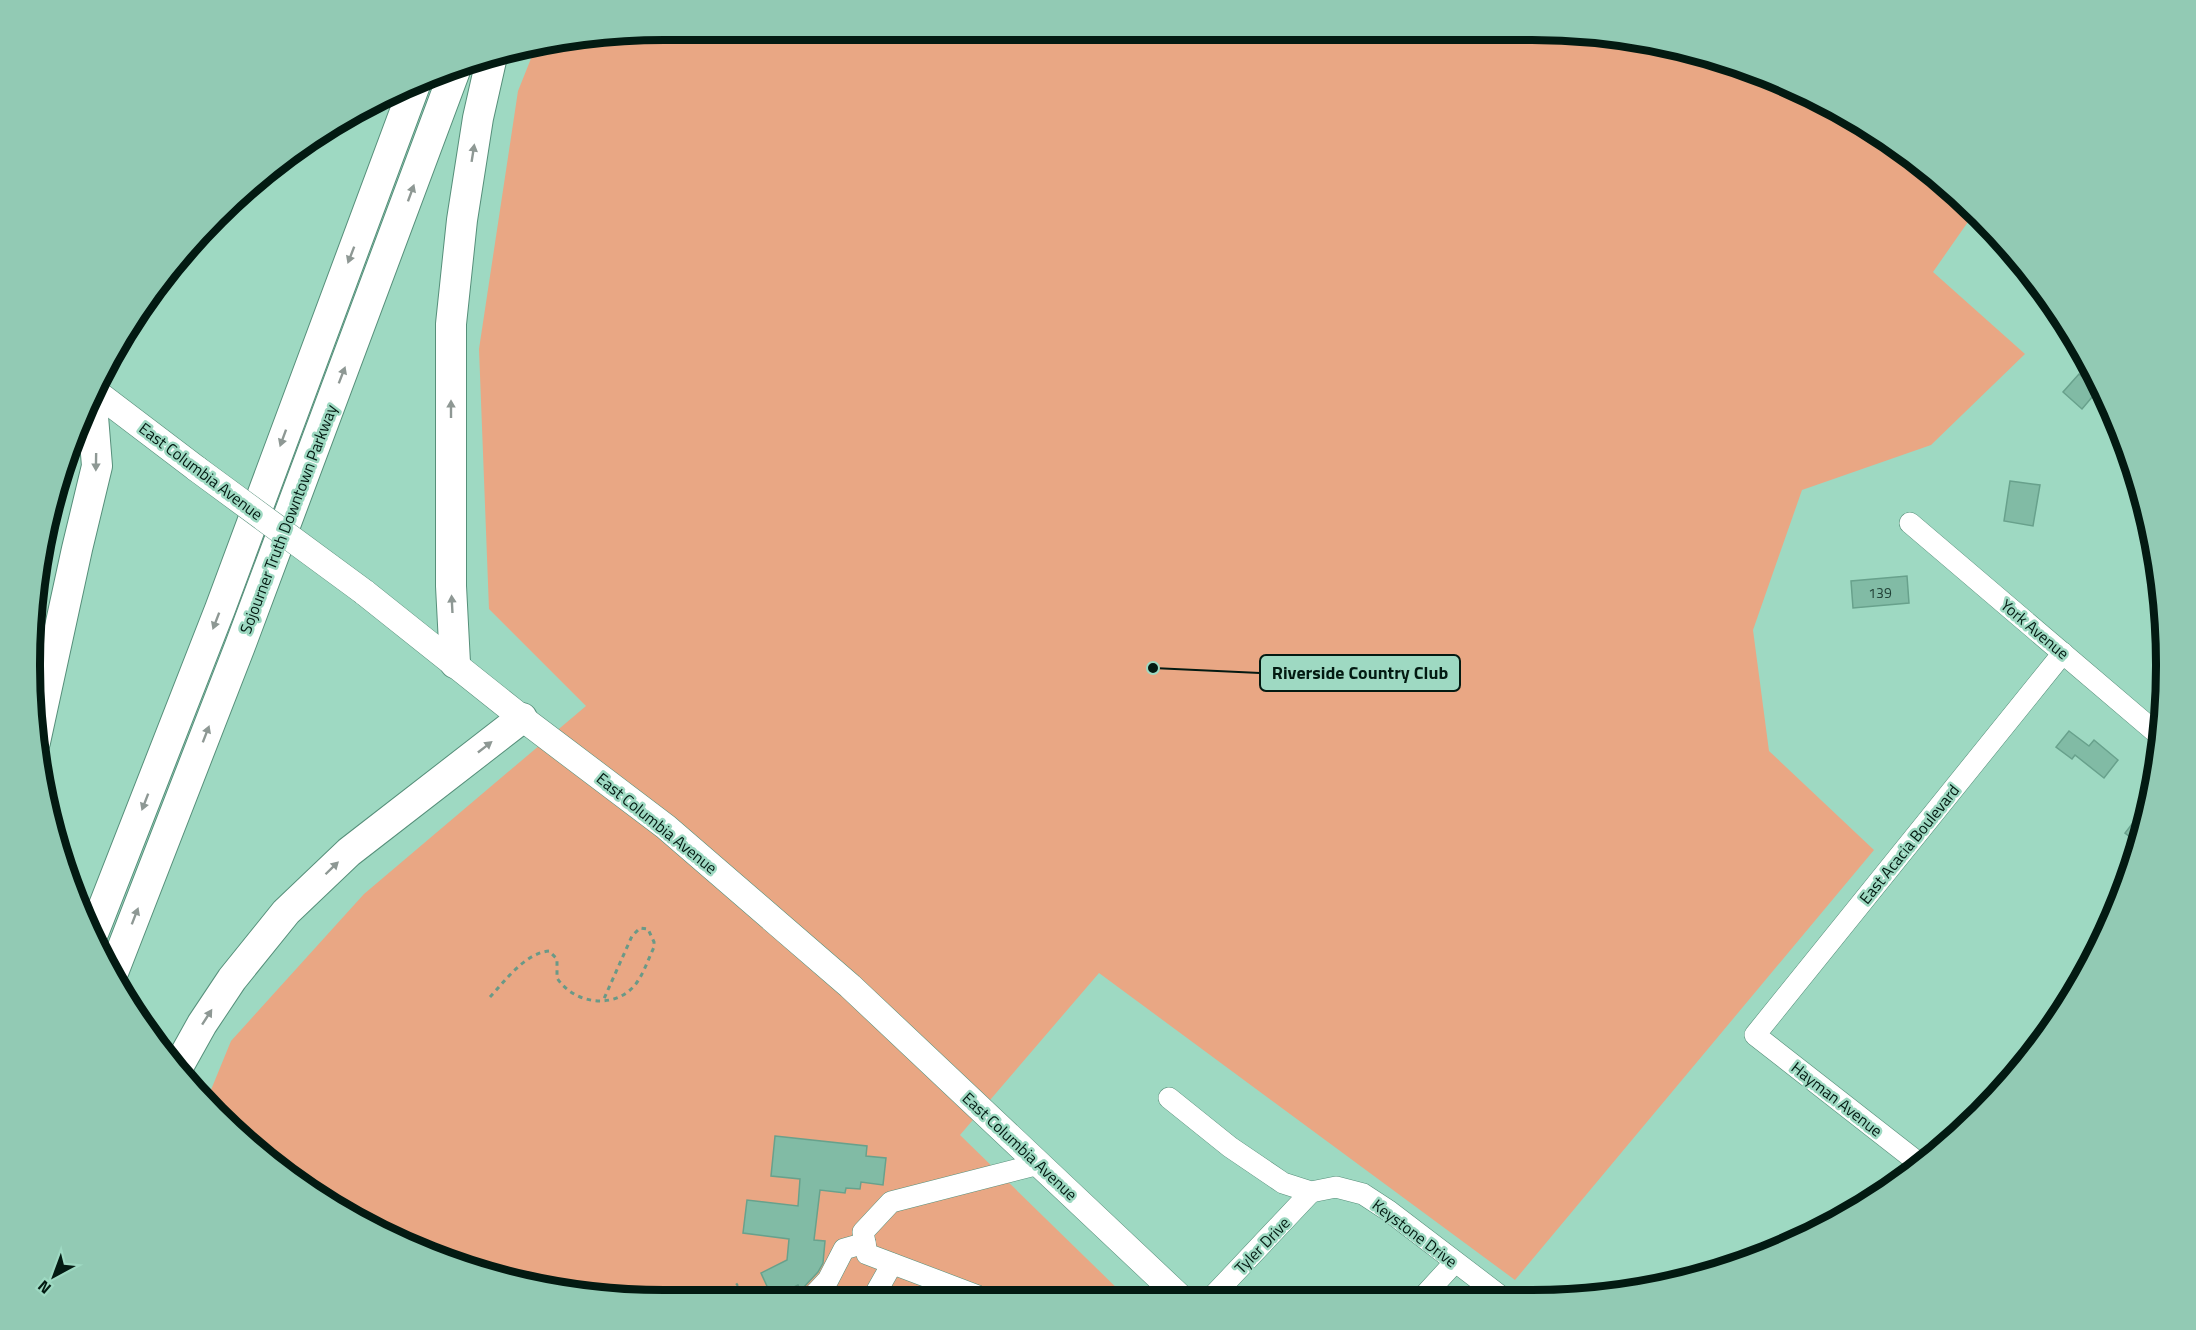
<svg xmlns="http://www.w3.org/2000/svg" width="2196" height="1330" viewBox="0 0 2196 1330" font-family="'Titillium Web',sans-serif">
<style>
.green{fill:#e9a784}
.building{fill:#81bba5;stroke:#68a18c;stroke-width:1.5}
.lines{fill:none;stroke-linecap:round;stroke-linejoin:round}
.minor-casing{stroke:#568f7a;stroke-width:22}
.major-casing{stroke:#568f7a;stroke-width:27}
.highway-casing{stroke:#568f7a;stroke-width:32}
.path{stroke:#6a9987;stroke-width:3;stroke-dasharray:4.5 4.5;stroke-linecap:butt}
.minor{stroke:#fff;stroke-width:21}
.major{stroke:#fff;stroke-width:26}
.highway{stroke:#fff;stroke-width:30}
.major-bridge-casing{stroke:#568f7a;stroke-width:27;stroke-linecap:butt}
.major-bridge{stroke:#fff;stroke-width:26}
.oneway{fill:#8e9894}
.labels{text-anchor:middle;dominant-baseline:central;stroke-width:5;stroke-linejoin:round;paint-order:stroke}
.number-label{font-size:14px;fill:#224237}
.street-label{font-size:16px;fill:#031a12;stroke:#9ed9c2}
.rim{fill:none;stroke:#031a12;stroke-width:8}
.leader{fill:none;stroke:#031a12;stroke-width:2}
.callout-dot{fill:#031a12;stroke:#9ed9c2;stroke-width:2}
.callout{fill:#9ed9c2;stroke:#031a12;stroke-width:2}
.callout-label{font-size:18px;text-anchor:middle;font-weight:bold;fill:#031a12}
</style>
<rect width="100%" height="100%" fill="#9ed9c2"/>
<!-- green -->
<polygon class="green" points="582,35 1614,35 1774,78 1875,136 1970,219 1933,272 2025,354 1931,445 1802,490 1753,630 1769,751 1874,850 1515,1280 1099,973 960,1135 1126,1297 582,1295 422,1252 279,1169 216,1114 206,1102 231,1041 364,894 586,706 489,609 479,349 518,91 536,46"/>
<!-- building -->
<g class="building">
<polygon points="2079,374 2096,389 2091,394 2093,396 2082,409 2063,392"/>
<polygon points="2010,481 2040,485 2033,526 2004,521"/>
<polygon points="1907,576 1909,603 1853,608 1851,581"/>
<polygon points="2069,731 2089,746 2094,740 2118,760 2104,778 2075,755 2072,759 2056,747"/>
<polygon points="2135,820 2145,828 2139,844 2125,833"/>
<polygon points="775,1136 867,1146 866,1156 886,1158 883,1185 861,1182 860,1189 846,1188 845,1193 820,1190 814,1240 825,1241 823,1263 818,1272 804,1287 800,1289 798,1285 777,1295 771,1295 761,1273 787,1260 789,1239 743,1233 747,1200 798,1206 800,1179 771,1176"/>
</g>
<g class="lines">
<defs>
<g id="minor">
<polyline points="1910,523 2160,736"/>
<polyline points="1169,1098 1230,1147 1283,1183 1311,1192 1336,1187 1363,1194 1389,1211 1503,1298"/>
<polyline points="1920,1164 1755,1035 2063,653"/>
<polyline points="813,1296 828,1280 844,1249 865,1243"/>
<polyline points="874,1296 892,1264"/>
<polyline points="978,1296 867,1254 863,1232 891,1202 1039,1164"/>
<polyline points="1212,1297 1311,1192"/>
<polyline points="1422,1298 1455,1262"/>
</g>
<g id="major">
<polyline points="97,393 197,469"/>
<polyline points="364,592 522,718 666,827 850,986 1180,1297"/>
</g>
<g id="highway">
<polyline points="455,663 451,586 451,324 462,220 478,118 492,56"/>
<polyline points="35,742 77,549 97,466 92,404"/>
<polyline points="94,931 220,609 416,82"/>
<polyline points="114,970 240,646 457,65"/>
<polyline points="178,1067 202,1024 232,979 286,912 349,852 522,718"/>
</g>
</defs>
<!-- minor casing -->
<use href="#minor" class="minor-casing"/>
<!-- major casing -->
<use href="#major" class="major-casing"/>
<!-- highway casing -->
<use href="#highway" class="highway-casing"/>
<!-- path -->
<g class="path">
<path d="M490,997C505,981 525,953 549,951L557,959V978C574,1004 614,1010 635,985C643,975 648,960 654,947V942L648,929L640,928L632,936L603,1001"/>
<polyline points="721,1295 738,1284"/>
</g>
<!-- minor -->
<use href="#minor" class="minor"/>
<!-- major -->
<use href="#major" class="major"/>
<!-- highway -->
<use href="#highway" class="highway"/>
<defs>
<polyline id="major-bridge" points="197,469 364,592"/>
</defs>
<!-- major-bridge casing -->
<use href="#major-bridge" class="major-bridge-casing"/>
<!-- major-bridge -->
<use href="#major-bridge" class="major-bridge"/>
</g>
<!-- one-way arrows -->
<defs><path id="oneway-solid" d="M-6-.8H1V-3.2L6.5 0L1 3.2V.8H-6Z" transform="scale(1.5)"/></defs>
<g class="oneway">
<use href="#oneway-solid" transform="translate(473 153) rotate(-81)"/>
<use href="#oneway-solid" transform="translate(411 193) rotate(-70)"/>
<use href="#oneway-solid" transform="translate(351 255) rotate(111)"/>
<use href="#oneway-solid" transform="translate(342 375) rotate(-69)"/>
<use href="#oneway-solid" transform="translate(451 409) rotate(-90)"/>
<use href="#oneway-solid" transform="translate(283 438) rotate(110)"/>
<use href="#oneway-solid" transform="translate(96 462) rotate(91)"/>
<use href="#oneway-solid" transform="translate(452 604) rotate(-93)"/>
<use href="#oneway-solid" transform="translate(216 621) rotate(111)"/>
<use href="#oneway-solid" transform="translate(206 734) rotate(-69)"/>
<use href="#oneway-solid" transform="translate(485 747) rotate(-38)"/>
<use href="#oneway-solid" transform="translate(145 802) rotate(111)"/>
<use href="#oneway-solid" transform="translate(332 868) rotate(-44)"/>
<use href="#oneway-solid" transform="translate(135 916) rotate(-69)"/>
<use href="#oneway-solid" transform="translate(207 1017) rotate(-57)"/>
</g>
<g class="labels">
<!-- number labels -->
<g class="number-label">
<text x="1880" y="592">139</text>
</g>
<!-- street labels -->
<g class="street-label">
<text transform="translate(201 471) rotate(37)">East Columbia Avenue</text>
<text transform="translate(288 519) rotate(-69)">Sojourner Truth Downtown Parkway</text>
<text transform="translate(2035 629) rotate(40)">York Avenue</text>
<text transform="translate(657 823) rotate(39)">East Columbia Avenue</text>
<text transform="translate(1909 844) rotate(-51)">East Acacia Boulevard</text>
<text transform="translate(1837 1099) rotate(38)">Hayman Avenue</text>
<text transform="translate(1020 1146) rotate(43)">East Columbia Avenue</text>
<text transform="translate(1415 1233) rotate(37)">Keystone Drive</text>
<text transform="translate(1262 1245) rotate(-46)">Tyler Drive</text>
</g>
</g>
<!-- crop -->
<path d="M0 0H2196V1330H0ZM664 40H1532A624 624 0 0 1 2156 664V666A624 624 0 0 1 1532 1290H664A624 624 0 0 1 40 666V664A624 624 0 0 1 664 40Z" fill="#92cab4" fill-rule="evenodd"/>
<path class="rim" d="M664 40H1532A624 624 0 0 1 2156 664V666A624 624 0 0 1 1532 1290H664A624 624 0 0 1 40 666V664A624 624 0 0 1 664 40Z"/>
<!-- callouts -->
<path class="leader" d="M1153 668L1260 673"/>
<circle class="callout-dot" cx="1153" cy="668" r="6"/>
<rect class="callout" x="1260" y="655" width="200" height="36" rx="6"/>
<g class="callout-label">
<text x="1360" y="679">Riverside Country Club</text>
</g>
<!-- north arrow -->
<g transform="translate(54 1276) rotate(221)" stroke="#9ed9c2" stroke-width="4.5" paint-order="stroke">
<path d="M0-4.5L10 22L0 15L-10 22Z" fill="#031a12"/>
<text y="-9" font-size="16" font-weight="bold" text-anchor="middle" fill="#031a12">N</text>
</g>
</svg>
